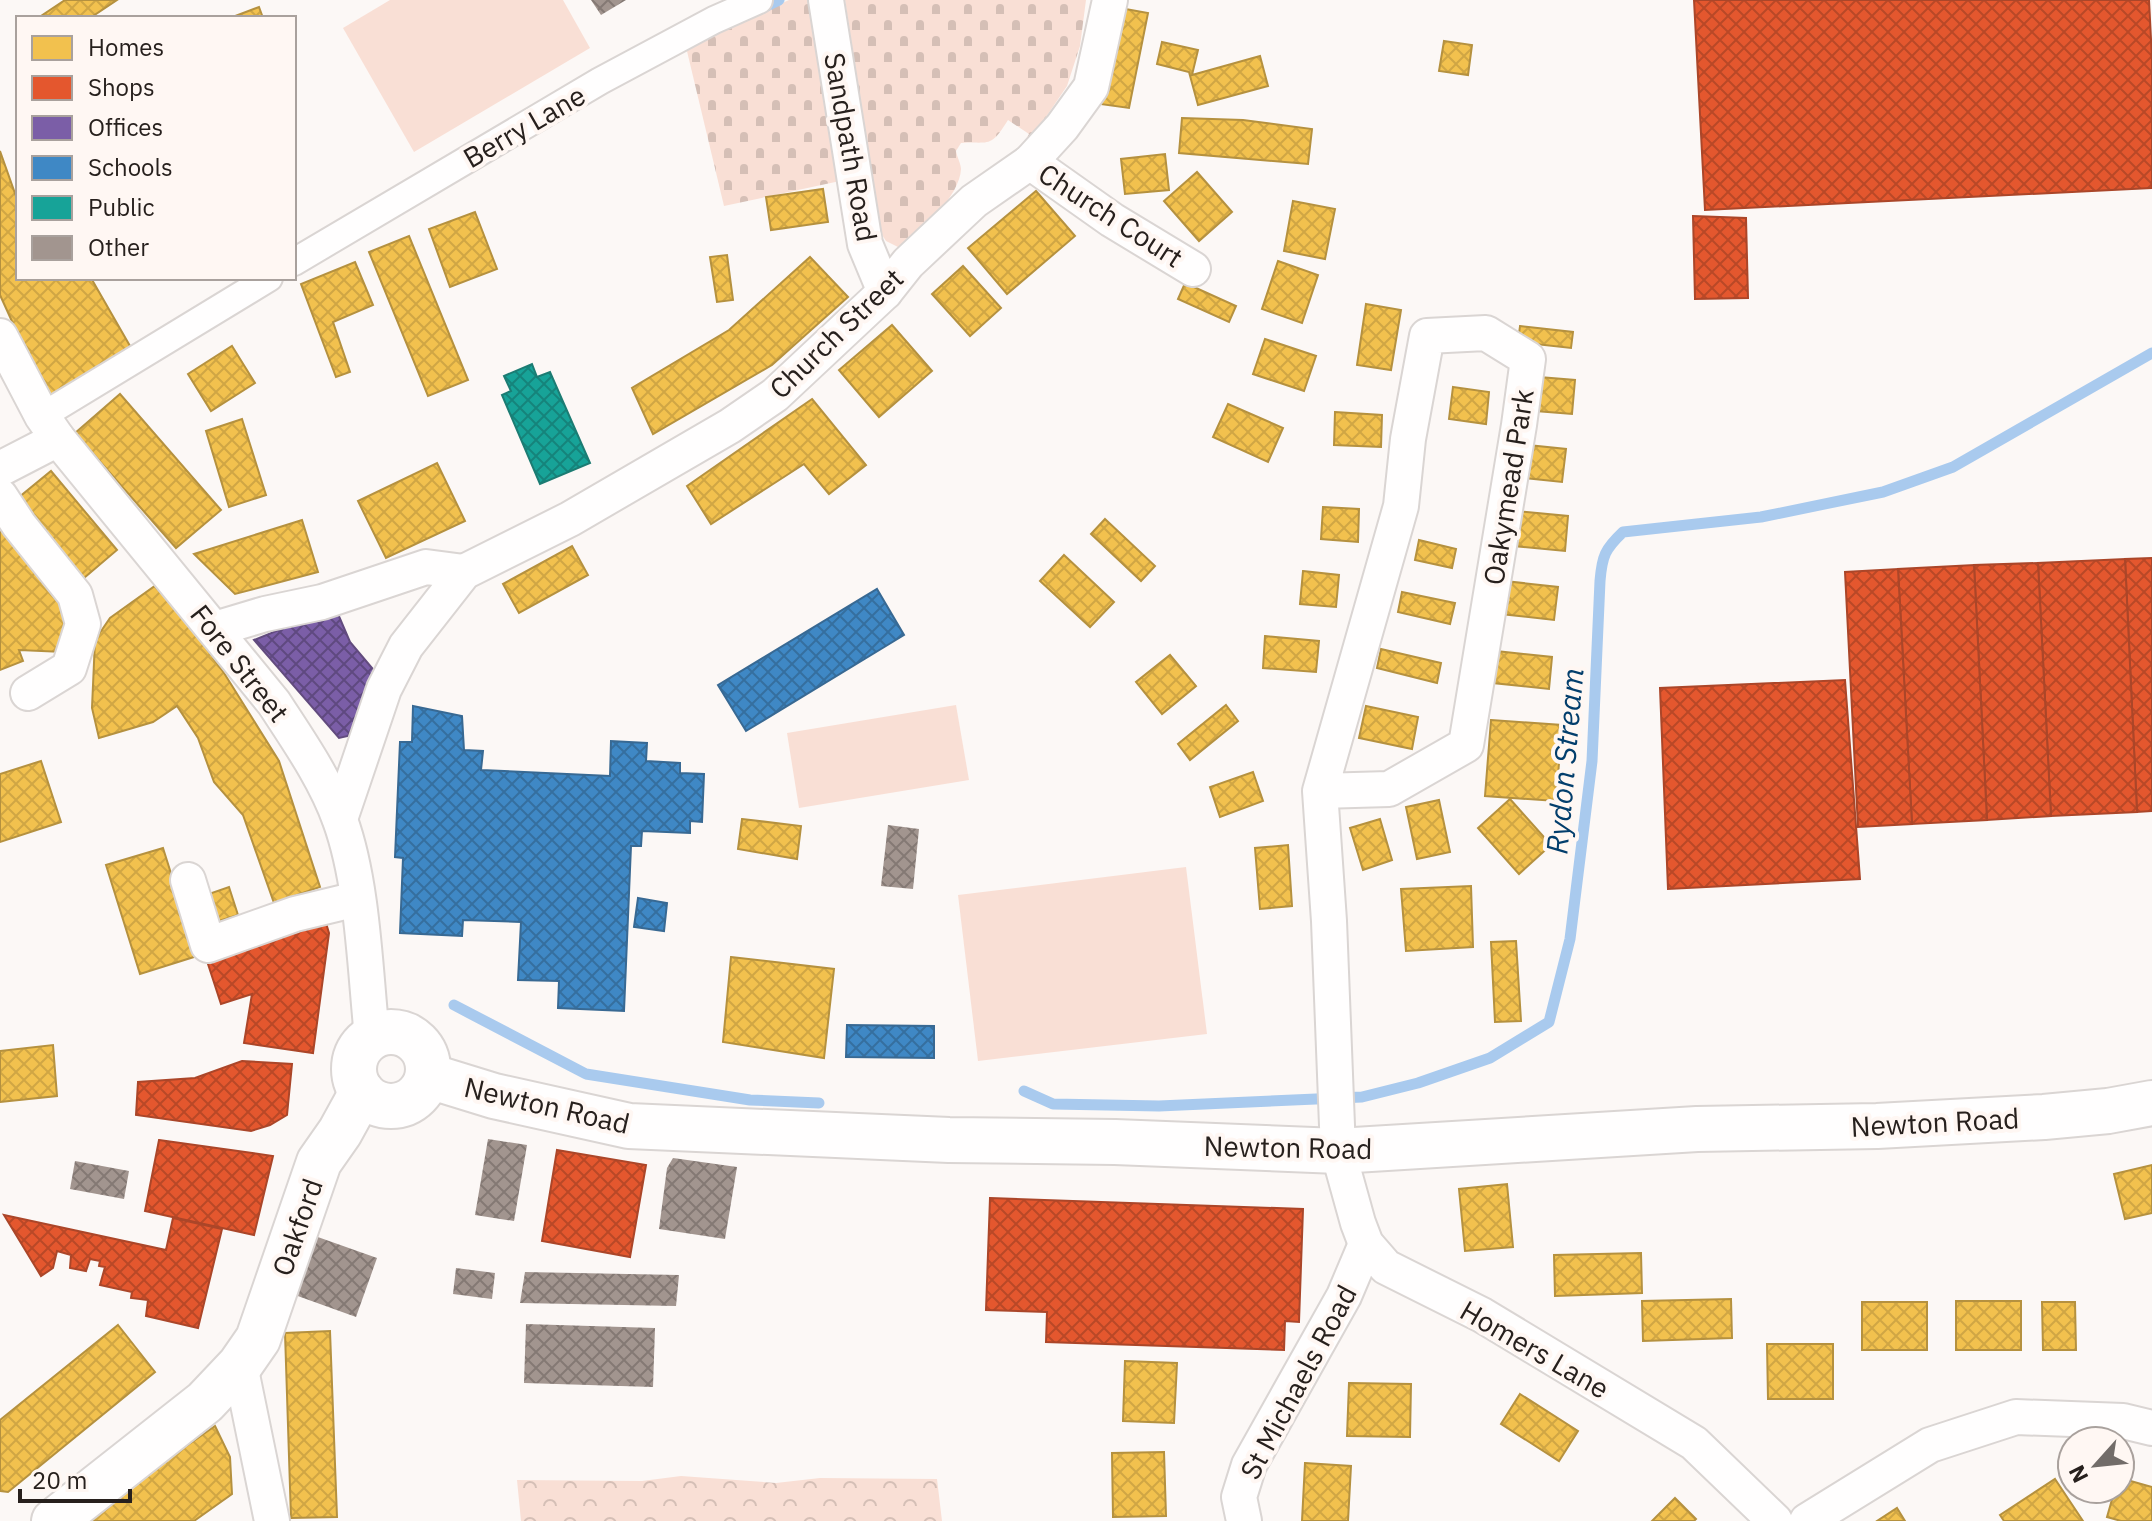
<svg xmlns="http://www.w3.org/2000/svg" width="2152" height="1521" viewBox="0 0 2152 1521" font-family="'IBM Plex Sans',sans-serif">
<style>
.cemetery{fill:url(#cemetery-stones)}
.park{fill:url(#park-crowns)}
.pitch{fill:#f9dfd5}
.homes{fill:url(#homes-cross-hatch);stroke:#b5913f;stroke-width:2}
.shops{fill:url(#shops-cross-hatch);stroke:#ab4629;stroke-width:2}
.offices{fill:url(#offices-cross-hatch);stroke:#624b7e;stroke-width:2}
.schools{fill:url(#schools-cross-hatch);stroke:#386993;stroke-width:2}
.public{fill:url(#public-cross-hatch);stroke:#1c7c73;stroke-width:2}
.lines{fill:none;stroke-linecap:round;stroke-linejoin:round}
.stream{stroke:#a9caee;stroke-width:11}
.building{fill:url(#building-cross-hatch)}
.pedestrian-casing{stroke:#dad5d3;stroke-width:30}
.minor-casing{stroke:#dad5d3;stroke-width:38}
.secondary-casing{stroke:#dad5d3;stroke-width:48}
.pedestrian{stroke:#fffefe;stroke-width:26}
.minor{stroke:#fffefe;stroke-width:34}
.secondary{stroke:#fffefe;stroke-width:44}
.labels{text-anchor:middle;dominant-baseline:central;stroke-width:8;stroke-linejoin:round;paint-order:stroke}
.street-label{font-size:28px;fill:#27201d;stroke:#fff7f3}
.water-label{font-size:30px;font-style:italic;fill:#033e6c;stroke:#fff7f3}
</style>
<defs>
<pattern id="cemetery-stones" width="16" height="16" patternUnits="userSpaceOnUse" patternTransform="scale(2)"><rect width="16" height="16" fill="#f9dfd5"/><path d="M2 7V4a2 2 0 0 1 4 0v3zM10 15v-3a2 2 0 0 1 4 0v3z" fill="#d5bfb6"/></pattern>
<pattern id="park-crowns" width="20" height="18" patternUnits="userSpaceOnUse" patternTransform="scale(2)"><rect width="20" height="18" fill="#f9dfd5"/><path d="M2 6a3 3 0 1 1 6 0M12 15a3 3 0 1 1 6 0" fill="none" stroke="#d5bfb6"/></pattern>
<pattern id="homes-cross-hatch" width="8" height="8" patternUnits="userSpaceOnUse" patternTransform="scale(2)"><rect width="8" height="8" fill="#f2c14e"/><path d="M0 0l8 8M0 8l8-8" fill="none" stroke="#d0a644"/></pattern>
<pattern id="shops-cross-hatch" width="8" height="8" patternUnits="userSpaceOnUse" patternTransform="scale(2)"><rect width="8" height="8" fill="#e4572e"/><path d="M0 0l8 8M0 8l8-8" fill="none" stroke="#b94827"/></pattern>
<pattern id="offices-cross-hatch" width="8" height="8" patternUnits="userSpaceOnUse" patternTransform="scale(2)"><rect width="8" height="8" fill="#7b5ea7"/><path d="M0 0l8 8M0 8l8-8" fill="none" stroke="#5f4980"/></pattern>
<pattern id="schools-cross-hatch" width="8" height="8" patternUnits="userSpaceOnUse" patternTransform="scale(2)"><rect width="8" height="8" fill="#3f88c5"/><path d="M0 0l8 8M0 8l8-8" fill="none" stroke="#356f9f"/></pattern>
<pattern id="public-cross-hatch" width="8" height="8" patternUnits="userSpaceOnUse" patternTransform="scale(2)"><rect width="8" height="8" fill="#17a398"/><path d="M0 0l8 8M0 8l8-8" fill="none" stroke="#15847b"/></pattern>
<pattern id="building-cross-hatch" width="8" height="8" patternUnits="userSpaceOnUse" patternTransform="scale(2)"><rect width="8" height="8" fill="#a2958f"/><path d="M0 0l8 8M0 8l8-8" fill="none" stroke="#847974"/></pattern>
</defs>
<rect width="100%" height="100%" fill="#fcf8f6"/>
<!-- cemetery -->
<g class="cemetery">
<polygon points="789,0 816,0 840,181 724,206 686,47"/>
<path d="M845,0H1086L1080,46L1067,86L1027,145L1023,144L1029,134L1008,120C990,149 990,141 961,143L956,151C957,157 961,164 961,169C960,196 920,233 900,248L886,241L879,230Z"/>
</g>
<!-- park -->
<polygon class="park" points="681,1476 776,1483 820,1478 937,1479 942,1521 521,1521 517,1480 642,1481"/>
<!-- pitch -->
<g class="pitch">
<polygon points="390,0 563,0 590,48 414,152 343,28"/>
<polygon points="956,705 969,780 799,808 787,733"/>
<polygon points="1186,867 1207,1034 978,1061 958,895"/>
</g>
<!-- homes -->
<g class="homes">
<polygon points="65,0 117,0 90,18 38,18"/>
<polygon points="1109,6 1148,13 1129,108 1093,103"/>
<polygon points="259,7 263,18 230,18"/>
<polygon points="1444,41 1472,45 1468,75 1439,71"/>
<polygon points="1162,42 1198,50 1192,75 1260,56 1268,86 1198,105 1189,72 1157,64"/>
<polygon points="1182,118 1243,120 1312,129 1308,164 1179,153"/>
<polygon points="0,151 18,202 18,278 91,278 134,353 50,405 0,295"/>
<polygon points="1165,154 1169,190 1125,194 1121,159"/>
<polygon points="1197,172 1232,212 1199,241 1164,201"/>
<polygon points="823,189 828,222 771,230 766,197"/>
<polygon points="1036,191 1075,236 1007,294 968,248"/>
<polygon points="1293,201 1335,209 1325,259 1284,251"/>
<polygon points="475,212 497,269 450,287 429,229"/>
<polygon points="409,236 468,380 428,396 369,252"/>
<polygon points="727,255 733,300 717,302 710,257"/>
<polygon points="810,257 848,297 772,365 653,434 632,388 729,330"/>
<polygon points="1278,261 1318,275 1302,323 1262,309"/>
<polygon points="355,262 373,305 333,322 350,372 336,377 301,284"/>
<polygon points="963,266 1001,308 970,336 932,294"/>
<polygon points="1185,283 1236,306 1229,322 1178,299"/>
<polygon points="1366,304 1401,310 1391,370 1357,365"/>
<polygon points="892,325 932,371 879,417 839,370"/>
<polygon points="1520,326 1573,332 1571,348 1518,342"/>
<polygon points="1265,339 1316,356 1304,391 1253,374"/>
<polygon points="232,346 255,383 211,411 188,374"/>
<polygon points="1539,377 1575,380 1572,414 1536,411"/>
<polygon points="1453,387 1489,392 1486,424 1449,419"/>
<polygon points="120,394 221,510 176,548 75,433"/>
<polygon points="812,399 866,465 829,494 804,464 711,524 687,486"/>
<polygon points="1228,404 1283,428 1268,462 1213,437"/>
<polygon points="1335,412 1382,415 1381,447 1334,445"/>
<polygon points="242,419 266,495 229,507 206,431"/>
<polygon points="1528,445 1566,449 1562,482 1525,478"/>
<polygon points="437,463 465,521 386,558 358,501"/>
<polygon points="51,471 117,550 78,583 12,503"/>
<polygon points="1323,507 1359,509 1358,542 1321,539"/>
<polygon points="1517,511 1568,516 1565,551 1514,546"/>
<polygon points="1105,519 1155,566 1141,581 1091,534"/>
<polygon points="302,520 318,572 235,594 194,554"/>
<polygon points="0,523 68,597 63,652 19,650 23,661 0,670"/>
<polygon points="1419,540 1456,549 1452,568 1415,560"/>
<polygon points="572,546 588,575 519,613 503,584"/>
<polygon points="1064,555 1114,602 1090,627 1040,581"/>
<polygon points="1303,571 1339,575 1336,607 1300,604"/>
<polygon points="1505,581 1558,587 1554,620 1501,614"/>
<polygon points="159,583 224,673 279,761 320,887 274,903 243,815 214,782 198,738 177,706 153,722 99,738 92,708 95,640 110,618"/>
<polygon points="1402,592 1455,603 1450,624 1398,612"/>
<polygon points="1265,636 1319,641 1316,672 1263,668"/>
<polygon points="1381,649 1441,663 1437,683 1377,668"/>
<polygon points="1496,651 1552,657 1549,689 1493,683"/>
<polygon points="1170,655 1196,686 1162,714 1136,682"/>
<polygon points="1226,705 1238,721 1190,760 1178,744"/>
<polygon points="1366,706 1418,717 1412,749 1359,738"/>
<polygon points="1491,720 1562,725 1556,801 1485,796"/>
<polygon points="41,761 61,822 0,842 0,774"/>
<polygon points="1253,772 1263,801 1220,817 1210,787"/>
<polygon points="1510,799 1551,845 1519,874 1478,828"/>
<polygon points="1439,800 1450,852 1417,859 1406,807"/>
<polygon points="742,819 801,826 797,859 738,849"/>
<polygon points="1380,819 1392,860 1363,870 1350,828"/>
<polygon points="1288,845 1292,906 1260,909 1255,848"/>
<polygon points="163,848 197,956 140,974 106,865"/>
<polygon points="1471,886 1473,947 1406,951 1401,889"/>
<polygon points="229,887 238,915 209,924 200,897"/>
<polygon points="1516,941 1521,1021 1495,1022 1491,942"/>
<polygon points="731,957 834,969 824,1058 723,1042"/>
<polygon points="53,1045 57,1096 0,1102 0,1051"/>
<polygon points="2152,1165 2152,1213 2125,1219 2114,1174"/>
<polygon points="1507,1184 1513,1247 1465,1251 1459,1189"/>
<polygon points="1641,1253 1642,1293 1555,1296 1554,1255"/>
<polygon points="1731,1299 1732,1338 1643,1341 1642,1301"/>
<rect x="1956" y="1301" width="65" height="49"/>
<rect x="1862" y="1302" width="65" height="48"/>
<polygon points="2042,1302 2075,1302 2076,1350 2043,1350"/>
<polygon points="118,1325 155,1372 8,1492 0,1491 0,1420"/>
<polygon points="330,1331 337,1517 291,1518 285,1333"/>
<polygon points="1767,1344 1833,1344 1833,1399 1768,1399"/>
<polygon points="1125,1361 1177,1363 1174,1423 1123,1421"/>
<polygon points="1349,1383 1411,1384 1410,1437 1347,1436"/>
<polygon points="1520,1394 1578,1431 1559,1461 1501,1424"/>
<polygon points="215,1426 230,1457 232,1494 194,1521 79,1521"/>
<polygon points="1164,1452 1166,1516 1113,1517 1112,1453"/>
<polygon points="1305,1463 1351,1466 1348,1521 1302,1521"/>
<polygon points="2120,1478 2152,1487 2152,1521 2121,1521 2107,1517 2115,1489 2120,1489"/>
<polygon points="2055,1479 2083,1521 2004,1521 2000,1515"/>
<polygon points="1675,1498 1696,1519 1694,1521 1652,1521"/>
<polygon points="1897,1508 1905,1521 1877,1521"/>
</g>
<!-- shops -->
<g class="shops">
<polygon points="1694,0 2149,0 2152,59 2152,188 1705,210"/>
<polygon points="1693,216 1746,218 1748,298 1695,299"/>
<polygon points="2152,558 2152,811 2137,812 2125,559"/>
<polygon points="2125,559 2137,812 2051,816 2038,563"/>
<polygon points="2038,563 2051,816 1987,820 1974,565"/>
<polygon points="1974,565 1987,820 1912,824 1898,569"/>
<polygon points="1898,569 1912,824 1858,827 1845,572"/>
<polygon points="1845,680 1860,879 1668,889 1660,688"/>
<polygon points="326,923 329,933 313,1053 244,1043 252,994 221,1004 207,961"/>
<polygon points="242,1061 292,1064 287,1115 270,1125 251,1131 136,1115 138,1082 195,1078"/>
<polygon points="159,1140 273,1156 254,1235 145,1211"/>
<polygon points="557,1150 646,1165 630,1257 542,1241"/>
<polygon points="990,1198 1303,1209 1299,1322 1285,1321 1284,1350 1046,1342 1047,1312 986,1310"/>
<polygon points="4,1215 166,1250 173,1218 222,1229 198,1328 146,1316 148,1300 131,1298 132,1292 100,1285 105,1267 99,1266 100,1261 90,1259 86,1271 70,1268 71,1255 57,1251 53,1268 41,1276"/>
</g>
<!-- offices -->
<polygon class="offices" points="335,607 350,642 377,674 348,736 339,738 254,640"/>
<!-- schools -->
<g class="schools">
<polygon points="877,589 904,635 746,731 718,685"/>
<polygon points="413,706 462,716 464,750 483,751 481,770 610,776 611,741 647,743 646,761 680,763 680,773 704,774 702,822 690,821 690,833 642,831 641,846 631,846 624,1011 558,1008 559,981 518,980 521,922 463,920 462,936 400,933 403,858 395,857 400,742 412,742"/>
<polygon points="638,898 667,903 664,931 634,927"/>
<polygon points="847,1025 934,1026 934,1058 846,1057"/>
</g>
<!-- public -->
<polygon class="public" points="532,364 537,377 550,372 590,463 540,484 502,395 511,391 504,376"/>
<g class="lines">
<!-- stream -->
<g class="stream">
<polyline points="758,10 779,0"/>
<polyline points="454,1005 586,1074 750,1100 819,1103"/>
<path d="M1024,1091L1053,1104L1159,1106L1362,1097L1418,1083L1490,1058L1549,1022L1570,939L1592,761L1600,581C1602,556 1605,549 1623,532L1761,517L1883,492L1953,467L2152,353"/>
</g>
</g>
<!-- building -->
<g class="building">
<polygon points="591,0 626,0 601,15"/>
<polygon points="888,825 919,829 913,889 881,886"/>
<polygon points="488,1139 527,1145 514,1221 475,1215"/>
<polygon points="673,1158 737,1167 725,1239 659,1229 667,1168"/>
<polygon points="75,1161 129,1171 124,1199 70,1189"/>
<polygon points="315,1236 377,1258 356,1317 295,1295"/>
<polygon points="456,1268 495,1273 492,1299 453,1294"/>
<polygon points="525,1272 679,1275 676,1306 520,1303"/>
<polygon points="526,1324 655,1328 653,1387 524,1383"/>
</g>
<g class="lines">
<defs>
<g id="pedestrian">
<polyline points="294,262 600,81 714,20 759,0"/>
<polyline points="42,416 269,278"/>
</g>
<g id="minor">
<polyline points="826,0 865,244 885,292"/>
<polyline points="1030,162 1112,220 1193,269"/>
<path d="M0,336L42,416L58,439L274,703C298,740 325,778 340,820C363,883 365,970 372,1037"/>
<polyline points="0,469 58,439"/>
<polyline points="0,496 19,525 75,595 83,624 69,668 28,693"/>
<polyline points="215,629 265,614 322,602 426,567 464,572"/>
<polyline points="1320,791 1389,789 1466,745 1519,425 1528,359 1486,333 1427,336 1408,439 1401,506 1320,791 1329,921 1338,1151 1358,1223 1366,1244 1386,1267 1482,1315 1694,1443 1775,1521"/>
<polyline points="340,819 384,689 406,646 464,572 570,519 730,426 775,395 885,292 908,263 974,201 1030,162 1062,127 1091,87 1110,0"/>
<polyline points="188,880 208,945 295,914 357,899"/>
<polyline points="240,1365 272,1521"/>
<polyline points="1244,1521 1239,1497 1249,1465 1344,1296 1366,1244"/>
<polyline points="1807,1521 1930,1445 2016,1417 2123,1421 2152,1428"/>
</g>
<g id="secondary">
<circle cx="391" cy="1069" r="37"/>
<polyline points="429,1076 494,1096 629,1126 949,1140 1115,1142 1338,1151 1697,1129 1877,1126 2044,1117 2108,1111 2152,1103"/>
<polyline points="54,1521 205,1402 240,1365 258,1339 319,1162 340,1132 362,1092"/>
</g>
</defs>
<!-- pedestrian casing -->
<use href="#pedestrian" class="pedestrian-casing"/>
<!-- minor casing -->
<use href="#minor" class="minor-casing"/>
<!-- secondary casing -->
<use href="#secondary" class="secondary-casing"/>
<!-- pedestrian -->
<use href="#pedestrian" class="pedestrian"/>
<!-- minor -->
<use href="#minor" class="minor"/>
<!-- secondary -->
<use href="#secondary" class="secondary"/>
</g>
<g class="labels">
<!-- street labels -->
<g class="street-label">
<text transform="translate(524 126) rotate(-30)">Berry Lane</text>
<text transform="translate(851 147) rotate(80)">Sandpath Road</text>
<text transform="translate(1111 215) rotate(33)">Church Court</text>
<text transform="translate(836 333) rotate(-44)">Church Street</text>
<text transform="translate(1508 487) rotate(-81)">Oakymead Park</text>
<text transform="translate(240 663) rotate(52)">Fore Street</text>
<text transform="translate(547 1105) rotate(13)">Newton Road</text>
<text transform="translate(1935 1122) rotate(-3)">Newton Road</text>
<text transform="translate(1288 1147) rotate(1)">Newton Road</text>
<text transform="translate(297 1227) rotate(-71)">Oakford</text>
<text transform="translate(1535 1349) rotate(30)">Homers Lane</text>
<text transform="translate(1298 1382) rotate(-62)">St Michaels Road</text>
</g>
<!-- water labels -->
<g class="water-label">
<text transform="translate(1564 761) rotate(-85)">Rydon Stream</text>
</g>
</g>
<!-- legend -->
<rect x="16" y="16" width="280" height="264" fill="#fff7f3" stroke="#a9a19d" stroke-width="2"/>
<rect x="32" y="36" width="40" height="24" fill="#f2c14e" stroke="#a9a19d" stroke-width="2"/>
<text x="88" y="56" font-size="24" fill="#27201d">Homes</text>
<rect x="32" y="76" width="40" height="24" fill="#e4572e" stroke="#a9a19d" stroke-width="2"/>
<text x="88" y="96" font-size="24" fill="#27201d">Shops</text>
<rect x="32" y="116" width="40" height="24" fill="#7b5ea7" stroke="#a9a19d" stroke-width="2"/>
<text x="88" y="136" font-size="24" fill="#27201d">Offices</text>
<rect x="32" y="156" width="40" height="24" fill="#3f88c5" stroke="#a9a19d" stroke-width="2"/>
<text x="88" y="176" font-size="24" fill="#27201d">Schools</text>
<rect x="32" y="196" width="40" height="24" fill="#17a398" stroke="#a9a19d" stroke-width="2"/>
<text x="88" y="216" font-size="24" fill="#27201d">Public</text>
<rect x="32" y="236" width="40" height="24" fill="#a2958f" stroke="#a9a19d" stroke-width="2"/>
<text x="88" y="256" font-size="24" fill="#27201d">Other</text>
<!-- north arrow -->
<g transform="translate(2096 1465) rotate(243)"><circle r="38" fill="#fff7f3" stroke="#a9a19d" stroke-width="2"/>
<path d="M0-6L14 30L0 20L-14 30Z" fill="#726c69"/>
<text y="-12" font-size="22" font-weight="bold" text-anchor="middle" fill="#27201d">N</text>
</g>
<!-- scale -->
<path d="M20 1489v12h110v-12" fill="none" stroke="#27201d" stroke-width="4"/>
<text x="32" y="1489" font-size="24" fill="#27201d" stroke="#fff7f3" stroke-width="6" paint-order="stroke">20 m</text>
</svg>
